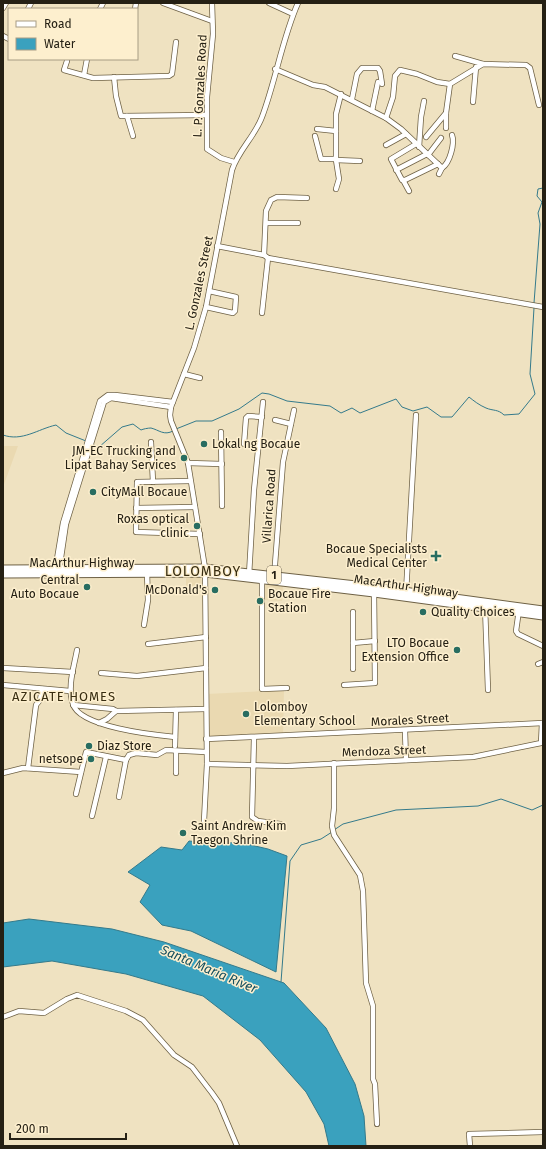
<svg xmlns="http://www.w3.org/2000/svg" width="546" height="1149" viewBox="0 0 546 1149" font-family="'Fira Sans',sans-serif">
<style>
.built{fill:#ead9b1}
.water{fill:#3aa1be;stroke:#347a8b}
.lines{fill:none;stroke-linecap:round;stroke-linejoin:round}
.stream{stroke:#347a8b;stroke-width:1}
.minor-casing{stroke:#6e6145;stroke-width:6}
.highway-casing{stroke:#6e6145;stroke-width:9}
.minor{stroke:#fff;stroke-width:4.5}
.highway{stroke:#fff;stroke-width:7}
.poi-dot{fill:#286d61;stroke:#fdefce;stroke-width:1.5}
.labels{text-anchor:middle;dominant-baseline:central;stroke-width:3;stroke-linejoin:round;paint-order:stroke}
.shield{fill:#fdefce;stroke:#665e4c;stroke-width:1}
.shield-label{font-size:11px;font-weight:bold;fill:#252014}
.street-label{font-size:12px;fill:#252014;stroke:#fdefce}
.poi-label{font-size:12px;fill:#252014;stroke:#fdefce;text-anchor:start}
.neighbourhood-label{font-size:13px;letter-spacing:1px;fill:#382d11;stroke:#fdefce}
.water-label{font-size:13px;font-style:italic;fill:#154f5e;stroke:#fdefce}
.quarter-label{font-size:14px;letter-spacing:1px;fill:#382d11;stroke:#fdefce}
</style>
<rect width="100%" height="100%" fill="#efe2c1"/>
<!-- built -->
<g class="built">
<polygon points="3,446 18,446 3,487"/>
<polygon points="186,577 201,577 202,588 186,587"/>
<polygon points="263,582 283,585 282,601 264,600"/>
<polygon points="284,690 283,735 209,738 207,694"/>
</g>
<!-- water -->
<g class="water">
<polygon points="189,841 221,844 238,842 268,849 287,856 276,972 191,931 162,925 140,902 150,885 128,872 161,847 182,850"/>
<polygon points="29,919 112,929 164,942 284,983 326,1028 355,1084 364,1116 366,1146 329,1146 324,1124 306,1092 260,1040 203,996 126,974 52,961 3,967 3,923"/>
</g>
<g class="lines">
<!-- stream -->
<g class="stream">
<polyline points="534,303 540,224 538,213 542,202 537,196 538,189 543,188"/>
<path d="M176,429L196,421H212L239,409L262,393L269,394L287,401L330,406L341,413L352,408L360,413L396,399L402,407L413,411L427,407L441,417H452L469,397C474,401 479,405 486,408C493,411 498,409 504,415L519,414L535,394L530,374L534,308"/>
<path d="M3,435C22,442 38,429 56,425L66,433L86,441"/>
<path d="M92,444L99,447L122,427L133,424L141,430C143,429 148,428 151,428C159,430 164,436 173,431"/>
<polyline points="334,830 343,824 396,810 478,806 501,799 532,810 543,805"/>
<polyline points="281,982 290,861 301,845 321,839 332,832"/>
</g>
<defs>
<g id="minor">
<polyline points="163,3 212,21"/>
<polyline points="212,3 213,34 207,97 207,149 221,158 234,162"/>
<polyline points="269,3 293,14"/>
<polyline points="3,8 6,3"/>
<polyline points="28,9 31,3"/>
<polyline points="100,9 103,3"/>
<polyline points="135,9 136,3"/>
<polyline points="3,36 9,39"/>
<polyline points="455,56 483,64"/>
<polyline points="67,61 64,70 93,78 169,76 172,74 176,42"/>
<polyline points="275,69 313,85 325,87 386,118 401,129 442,168 439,174"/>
<polyline points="84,75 87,59"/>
<polyline points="114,77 116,96 121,116 206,115"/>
<polyline points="341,94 336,114 336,160 360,161"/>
<polyline points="352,99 357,74 362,68 378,68 380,71 382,84"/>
<polyline points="473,102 476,67"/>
<polyline points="372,111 378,82"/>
<polyline points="446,113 446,128"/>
<polyline points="127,116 133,136"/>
<polyline points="386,118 393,97 395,76 400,70 417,74 437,82 450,84 483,64 526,65 530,68 539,105"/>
<polyline points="317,129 336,131"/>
<polyline points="315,136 321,159 336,159"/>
<polyline points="426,137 446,113 450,84"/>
<polyline points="416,144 391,159 402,180 405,180 438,164"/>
<polyline points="386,145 406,134"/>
<polyline points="419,147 421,117 424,101"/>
<polyline points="428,155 441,138"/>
<path d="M442,168C450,163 455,143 452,135"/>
<polyline points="396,170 427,154"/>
<polyline points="403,180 409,191"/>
<polyline points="336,189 339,179 336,160"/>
<polyline points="267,223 298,223"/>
<polyline points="217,246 264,255 268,258 543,307"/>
<polyline points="264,255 266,211 271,200 277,197 307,198"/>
<polyline points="206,307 233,313 235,311 236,297 209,291"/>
<polyline points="262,313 268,258"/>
<polyline points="184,374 200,378"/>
<polyline points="275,420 291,424"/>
<polyline points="221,432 222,506"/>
<polyline points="151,442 153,482"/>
<polyline points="258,447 244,444 246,418 248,416 262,417"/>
<polyline points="188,463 222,464"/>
<polyline points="190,481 137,482 136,532 200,534"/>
<polyline points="136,508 195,507"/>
<polyline points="55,571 63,523 100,401 108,395 115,395 173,402"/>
<polyline points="59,571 66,524 104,402 111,398 171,407"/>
<polyline points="249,575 254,490 263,402"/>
<polyline points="274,577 283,462 294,410"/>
<polyline points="262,579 262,689 287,688"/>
<polyline points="406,593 416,415"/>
<polyline points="485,606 488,690"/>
<polyline points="519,610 516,631 518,634 543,646"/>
<polyline points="353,612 353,643 375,641"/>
<polyline points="144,625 148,600 147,573"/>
<polyline points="353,643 353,669"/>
<polyline points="148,644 206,637"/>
<path d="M77,650C74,667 67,687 73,704C79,727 154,735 175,737"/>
<polyline points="538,664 543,662"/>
<polyline points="3,668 73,672"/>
<polyline points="101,673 137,676 206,668"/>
<polyline points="3,685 70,691"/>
<polyline points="344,685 375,683 374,592"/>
<polyline points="73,705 113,709 116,711 206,709"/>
<polyline points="99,723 107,719 116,711"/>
<polyline points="405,731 406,760"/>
<polyline points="254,738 252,817 258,821 280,824"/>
<polyline points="206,739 543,723"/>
<polyline points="175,746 176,710"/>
<polyline points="176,751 176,773"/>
<polyline points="334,763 334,808 332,826 334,835 360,875 363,891 366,983 373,1006 373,1079 375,1084 377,1124"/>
<polyline points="207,764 287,766 473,757 541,743 542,723"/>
<polyline points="28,768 36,705 40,700 42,689"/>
<polyline points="3,773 23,768 81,772"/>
<polyline points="76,794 86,752 126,760 129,755 136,753 157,755 166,750 206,752"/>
<polyline points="119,797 126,760"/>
<polyline points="92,816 106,757"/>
<path d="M204,821L207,764L205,568L188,463L171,421L170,415L171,407L194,348L206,307L232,170C238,151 255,136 262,117C276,80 282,39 298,3"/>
<polyline points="3,1017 19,1011 44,1013 67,999 77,995 126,1011 143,1020 174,1055 192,1067 212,1093 219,1103 237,1146"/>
<polyline points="470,1146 469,1134 543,1132"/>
</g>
<g id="highway">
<polyline points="3,569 205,568 374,587 543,610"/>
<polyline points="3,574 205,573 374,593 543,616"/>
</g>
</defs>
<!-- minor casing -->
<use href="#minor" class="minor-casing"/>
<!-- highway casing -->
<use href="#highway" class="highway-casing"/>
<!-- minor -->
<use href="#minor" class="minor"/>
<!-- highway -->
<use href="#highway" class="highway"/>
</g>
<!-- markers -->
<g class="poi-dot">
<circle cx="204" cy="444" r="4"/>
<circle cx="184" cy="458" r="4"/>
<circle cx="93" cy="492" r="4"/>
<circle cx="197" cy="526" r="4"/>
<path d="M434 550h4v4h4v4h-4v4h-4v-4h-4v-4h4z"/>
<circle cx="87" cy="587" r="4"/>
<circle cx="215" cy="590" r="4"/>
<circle cx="260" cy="601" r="4"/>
<circle cx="423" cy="612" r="4"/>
<circle cx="457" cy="650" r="4"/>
<circle cx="246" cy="714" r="4"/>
<circle cx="89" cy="746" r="4"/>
<circle cx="91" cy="759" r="4"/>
<circle cx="183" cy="833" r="4"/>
</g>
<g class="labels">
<!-- shield labels -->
<rect class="shield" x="267" y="566" width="14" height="18" rx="3"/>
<g class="shield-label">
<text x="274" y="575">1</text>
</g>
<!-- street labels -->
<g class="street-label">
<text transform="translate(200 86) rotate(-87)">L. P. Gonzales Road</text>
<text transform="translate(199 283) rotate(-78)">L. Gonzales Street</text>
<text transform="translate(269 506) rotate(-86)">Villarica Road</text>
<text x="82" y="563">MacArthur Highway</text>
<text transform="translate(406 586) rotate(8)">MacArthur Highway</text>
<text transform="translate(410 720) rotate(-3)">Morales Street</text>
<text transform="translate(384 751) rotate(-2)">Mendoza Street</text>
</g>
<!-- poi labels -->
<g class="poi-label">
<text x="212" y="444">Lokal ng Bocaue</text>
<text x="176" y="451" text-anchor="end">JM-EC Trucking and<tspan x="176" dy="14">Lipat Bahay Services</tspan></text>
<text x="101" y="492">CityMall Bocaue</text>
<text x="189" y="519" text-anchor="end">Roxas optical<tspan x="189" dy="14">clinic</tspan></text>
<text x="427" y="549" text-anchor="end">Bocaue Specialists<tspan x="427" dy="14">Medical Center</tspan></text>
<text x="79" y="580" text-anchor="end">Central<tspan x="79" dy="14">Auto Bocaue</tspan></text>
<text x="207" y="590" text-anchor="end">McDonald's</text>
<text x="268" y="594">Bocaue Fire<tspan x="268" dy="14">Station</tspan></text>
<text x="431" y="612">Quality Choices</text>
<text x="449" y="643" text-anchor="end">LTO Bocaue<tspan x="449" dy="14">Extension Office</tspan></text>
<text x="254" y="707">Lolomboy<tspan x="254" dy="14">Elementary School</tspan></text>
<text x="97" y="746">Diaz Store</text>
<text x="83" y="759" text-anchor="end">netsope</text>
<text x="191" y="826">Saint Andrew Kim<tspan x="191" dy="14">Taegon Shrine</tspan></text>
</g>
<!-- neighbourhood labels -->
<g class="neighbourhood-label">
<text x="64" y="696">AZICATE HOMES</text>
</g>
<!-- water labels -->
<g class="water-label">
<text transform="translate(209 969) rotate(23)">Santa Maria River</text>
</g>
<!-- quarter labels -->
<g class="quarter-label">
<text x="203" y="571">LOLOMBOY</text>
</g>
</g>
<!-- border -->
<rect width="546" height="1149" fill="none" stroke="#252014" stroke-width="8"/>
<!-- legend -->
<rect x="8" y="8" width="130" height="52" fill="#fdefce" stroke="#a79c84"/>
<rect x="16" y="21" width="20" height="6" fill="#ffffff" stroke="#a79c84"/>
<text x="44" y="28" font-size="12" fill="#252014">Road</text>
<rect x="16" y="38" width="20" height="12" fill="#3aa1be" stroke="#a79c84"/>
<text x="44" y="48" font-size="12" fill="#252014">Water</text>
<!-- scale -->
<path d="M10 1133v6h116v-6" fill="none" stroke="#252014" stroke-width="2"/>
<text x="16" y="1133" font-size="12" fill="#252014" stroke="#fdefce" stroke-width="3" paint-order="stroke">200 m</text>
</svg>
